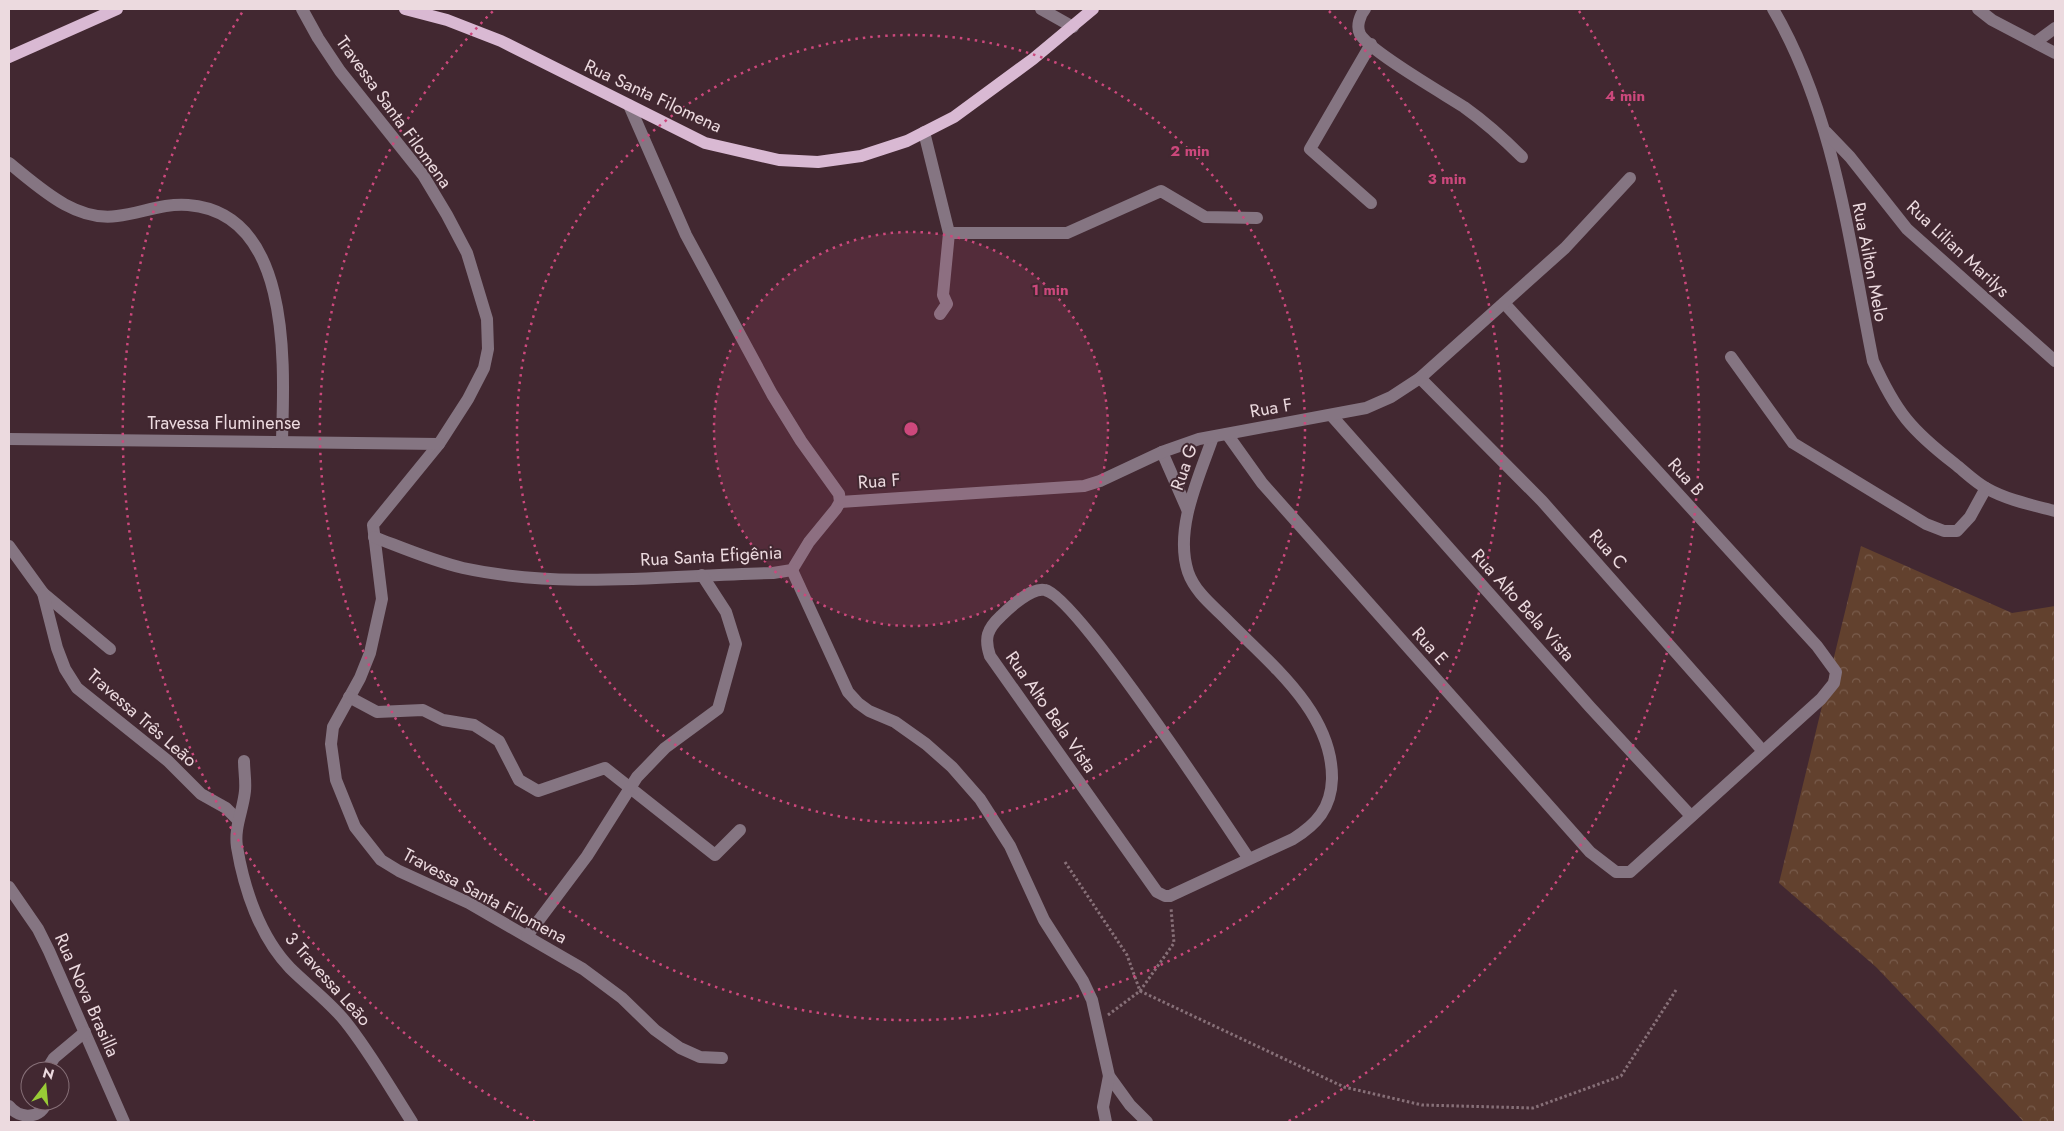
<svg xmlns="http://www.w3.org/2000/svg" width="2064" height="1131" viewBox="0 0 2064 1131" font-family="Jost,sans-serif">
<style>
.forest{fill:url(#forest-crowns)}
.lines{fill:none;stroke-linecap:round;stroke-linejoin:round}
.path{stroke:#877078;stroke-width:3;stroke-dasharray:2.5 2.5;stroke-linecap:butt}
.minor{stroke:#857582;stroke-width:12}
.major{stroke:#d9b9d3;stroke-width:12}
.ring{fill:none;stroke:#cc487c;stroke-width:2.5;stroke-dasharray:2.5 5}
.labels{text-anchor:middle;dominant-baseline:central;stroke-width:4;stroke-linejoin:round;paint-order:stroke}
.street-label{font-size:18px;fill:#ecdadf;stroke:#422831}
.centre{fill:#cc487c;stroke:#422831;stroke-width:2.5}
.ring-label{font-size:15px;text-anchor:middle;font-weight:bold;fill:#cc487c;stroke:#422831;stroke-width:4;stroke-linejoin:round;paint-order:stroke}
</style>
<defs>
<pattern id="forest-crowns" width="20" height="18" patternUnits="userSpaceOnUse" patternTransform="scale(1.25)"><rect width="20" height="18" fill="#62412e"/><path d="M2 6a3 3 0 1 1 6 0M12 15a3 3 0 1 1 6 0" fill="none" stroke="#795c4c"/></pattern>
</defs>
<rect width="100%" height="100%" fill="#422831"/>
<!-- forest -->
<polygon class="forest" points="1861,546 2012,613 2055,606 2055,1122 2024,1122 1876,967 1779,883"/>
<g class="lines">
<!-- path -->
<g class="path">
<polyline points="1065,862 1127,955 1140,991 1344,1087 1422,1105 1533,1108 1621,1076 1676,990"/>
<polyline points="1108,1015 1140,991 1174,943 1171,908"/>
</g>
<!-- minor -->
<g class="minor">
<polyline points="302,9 318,38 340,71 423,175 447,215 467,253 487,319 488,349 484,368 468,399 439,444 373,525 382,599 370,653 360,678 333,727 331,744 336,780 355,827 381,860 399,871 469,903 583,969 622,998 655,1030 680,1048 700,1057 722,1058"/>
<polyline points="1041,9 1073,27"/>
<path d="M1365,9C1360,15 1356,26 1360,34C1369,51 1444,94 1464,107C1485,122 1504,139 1522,157"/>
<path d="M1773,9C1835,115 1849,242 1873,361C1896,412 1911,430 1955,464C1965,472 1975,482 1986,488C2007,500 2032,505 2055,511"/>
<polyline points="1978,9 1992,20 2055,53"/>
<polyline points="2036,42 2055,28"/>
<polyline points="924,132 949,233 943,295 947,304 940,314"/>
<polyline points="1826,132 1850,157 1907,229 2055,361"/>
<path d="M9,163C39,187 75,222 117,216C142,213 163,203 188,205C293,213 284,367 282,440"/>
<polyline points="1371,203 1310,149 1371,44"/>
<polyline points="949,233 1067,233 1161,191 1205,217 1257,218"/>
<polyline points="1731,357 1793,443 1926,524 1944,531 1957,531 1970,517 1986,488"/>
<polyline points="1420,378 1542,501 1762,750"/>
<polyline points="1331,415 1590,707 1691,816"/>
<polyline points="1227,434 1262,483 1590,852 1616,872 1630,872 1821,699 1834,683 1836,672 1817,646 1504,303"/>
<path d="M1213,437C1199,477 1174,529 1188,572C1195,592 1212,605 1226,619C1269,663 1333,712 1332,779C1331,808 1317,824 1293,839L1170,896H1165L1157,892L990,656C984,638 987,629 1001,616C1010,607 1032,587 1045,590C1076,596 1223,820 1249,859"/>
<polyline points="9,439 439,444"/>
<polyline points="1162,452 1187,509"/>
<polyline points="840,502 1084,486 1100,481 1162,452 1199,439 1366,408 1391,397 1420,378 1565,248 1630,178"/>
<path d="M374,537C403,548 433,561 463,568C564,590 671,575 773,573L792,570L809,542L836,509L840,502L839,494L801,441L772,394L686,235L629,105"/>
<polyline points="9,546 43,593 110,649"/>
<polyline points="792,570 848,692 858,703 869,711 895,722 926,744 952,767 980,799 1010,846 1044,920 1083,981 1092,1000 1109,1076 1130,1105 1147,1122"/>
<polyline points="43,593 57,648 65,669 77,688 168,761 201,794 226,808 238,820"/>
<polyline points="349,697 377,712 423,710 443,720 474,725 499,741 519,780 538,791 605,768 715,855 740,830"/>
<path d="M244,761C244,771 246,781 245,791C243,811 234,827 237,847C244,889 260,937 290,968C308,986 329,1001 345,1021C370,1052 390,1088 412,1122"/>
<polyline points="9,887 38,929 49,951 124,1122"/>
<polyline points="527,936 587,856 637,777 665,748 718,709 736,644 726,612 702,575"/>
<polyline points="46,1071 54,1058 85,1032"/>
<path d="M9,1106C20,1120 42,1119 47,1101"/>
<polyline points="1106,1122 1103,1107 1109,1076"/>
</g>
<!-- major -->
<g class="major">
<polyline points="405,9 447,20 501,41 705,143 779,160 818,162 861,156 907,141 954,117 1033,59 1093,9"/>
<polyline points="9,57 117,9"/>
</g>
</g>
<!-- distance rings -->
<circle cx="911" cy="429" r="197" fill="#cc487c" fill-opacity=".12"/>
<g class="ring">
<circle cx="911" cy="429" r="197"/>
<circle cx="911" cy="429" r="394"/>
<path d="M1329 11A591 591 0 1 1 493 11"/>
<path d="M535 1122A788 788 0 0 1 243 11M1579 11A788 788 0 0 1 1287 1122"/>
</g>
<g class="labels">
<!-- street labels -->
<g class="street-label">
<text transform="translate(653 96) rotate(25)">Rua Santa Filomena</text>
<text transform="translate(394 112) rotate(54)">Travessa Santa Filomena</text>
<text transform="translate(1958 249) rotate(43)">Rua Lilian Marilys</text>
<text transform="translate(1870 262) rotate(79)">Rua Ailton Melo</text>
<text transform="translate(1271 408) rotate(-10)">Rua F</text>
<text x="224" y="423">Travessa Fluminense</text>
<text transform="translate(1184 467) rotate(-71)">Rua G</text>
<text transform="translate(1686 477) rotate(48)">Rua B</text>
<text transform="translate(879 481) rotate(-4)">Rua F</text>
<text transform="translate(1608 549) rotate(48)">Rua C</text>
<text transform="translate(711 556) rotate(-3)">Rua Santa Efigênia</text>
<text transform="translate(1523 605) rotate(48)">Rua Alto Bela Vista</text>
<text transform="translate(1430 646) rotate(48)">Rua E</text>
<text transform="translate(1051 712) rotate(55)">Rua Alto Bela Vista</text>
<text transform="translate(142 718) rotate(41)">Travessa Três Leão</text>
<text transform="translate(485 896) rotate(28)">Travessa Santa Filomena</text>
<text transform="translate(328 979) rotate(48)">3 Travessa Leão</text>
<text transform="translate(87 995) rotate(66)">Rua Nova Brasilla</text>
</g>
</g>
<circle cx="911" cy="429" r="8" class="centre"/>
<g class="ring-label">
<text x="1625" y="101">4 min</text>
<text x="1190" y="156">2 min</text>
<text x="1447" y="184">3 min</text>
<text x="1050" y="295">1 min</text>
</g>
<!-- border -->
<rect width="2064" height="1131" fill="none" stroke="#ecdadf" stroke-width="20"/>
<!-- north arrow -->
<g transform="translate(45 1086) rotate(16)"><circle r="24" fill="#422831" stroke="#866f77"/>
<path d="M0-4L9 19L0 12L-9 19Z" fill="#98cb36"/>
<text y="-8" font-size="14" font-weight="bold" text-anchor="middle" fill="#ecdadf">N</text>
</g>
</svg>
